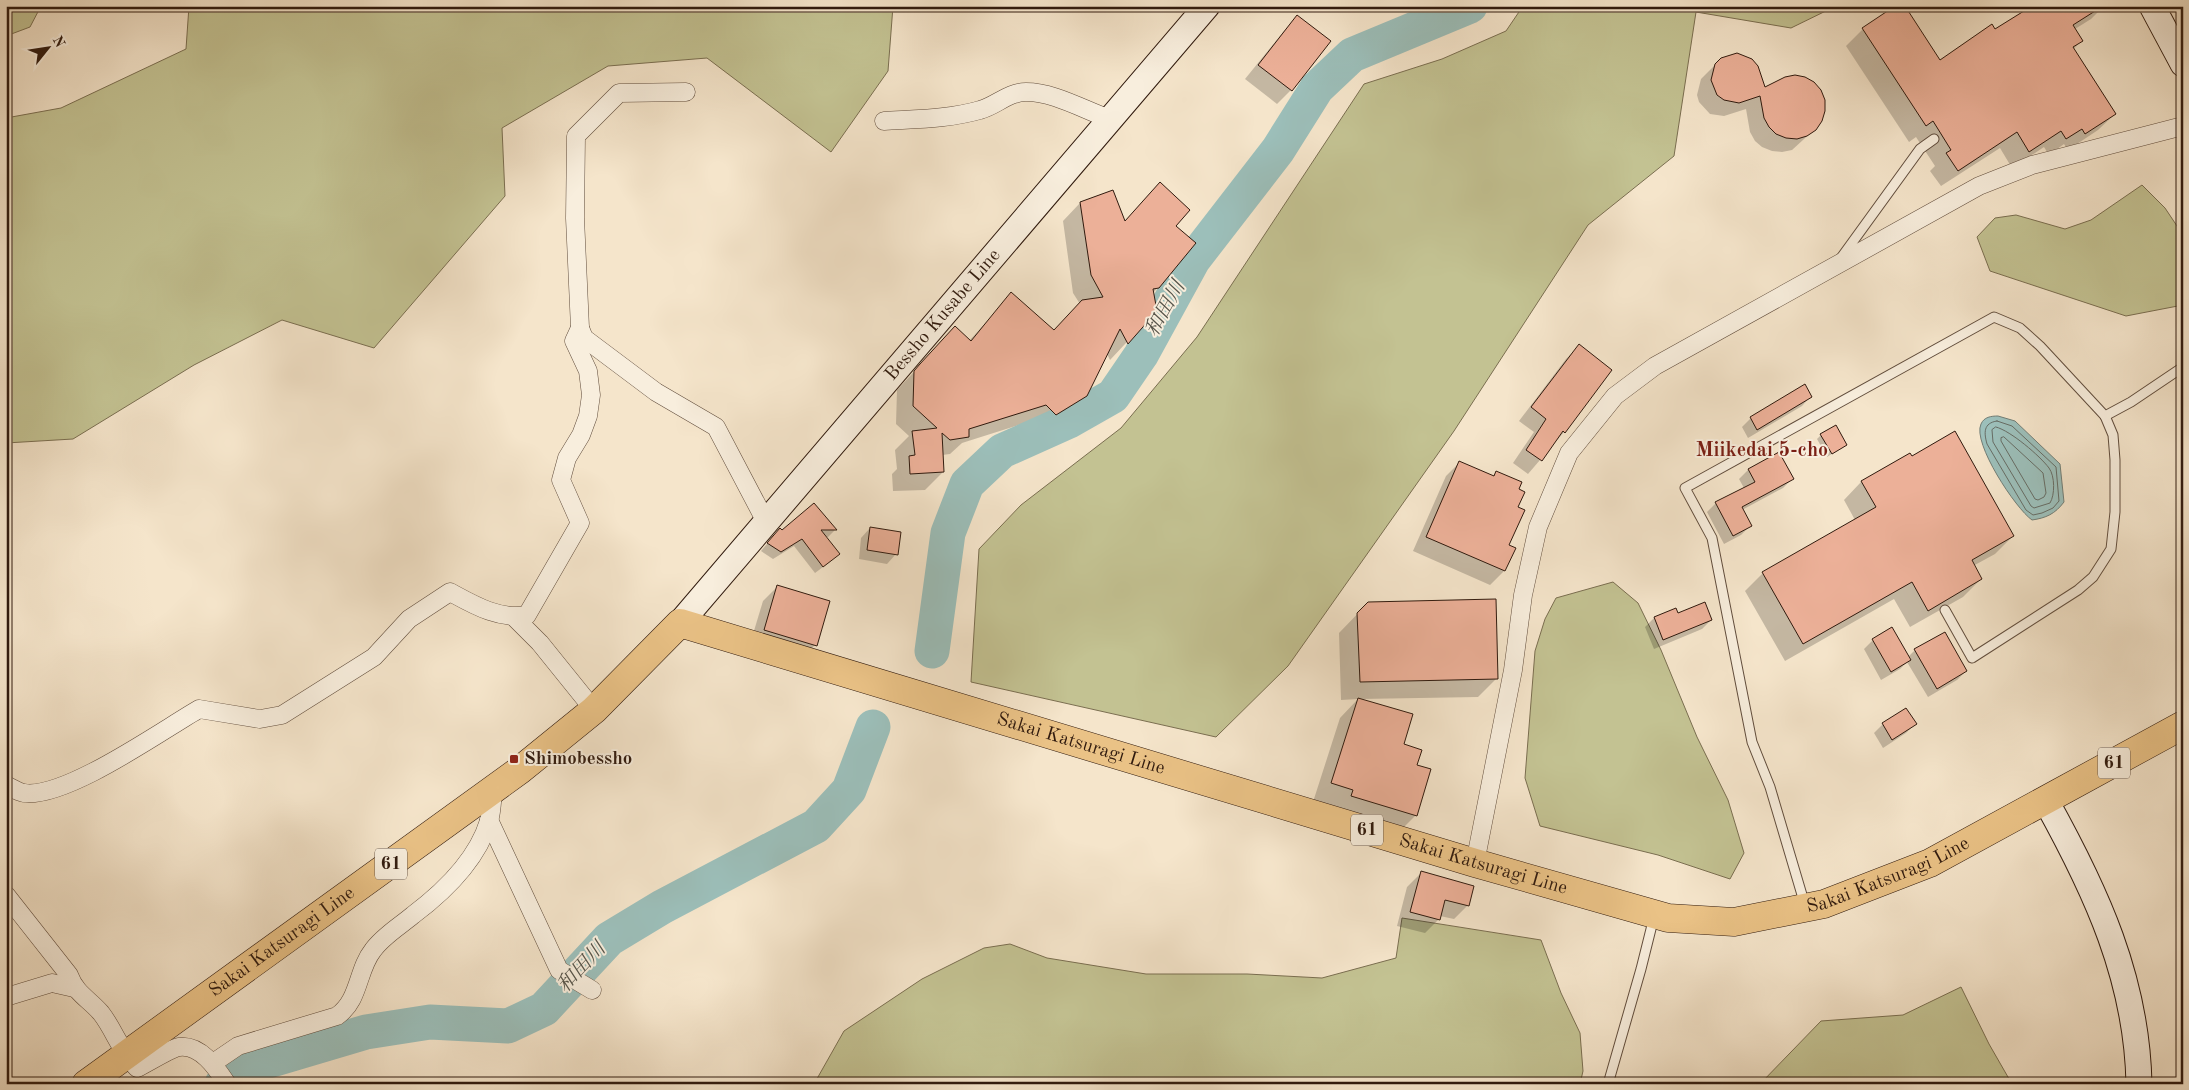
<svg xmlns="http://www.w3.org/2000/svg" width="2189" height="1090" viewBox="0 0 2189 1090" font-family="'Old Standard TT','Noto Serif JP',serif">
<style>
.green{fill:#c3c292;stroke:#7a6e50}
.water{fill:#9cbfba;stroke:#717d75}
.shadow{fill:#0003}
.lines{fill:none;stroke-linecap:round;stroke-linejoin:round}
.shore{stroke:#666c64;stroke-width:1}
.river{stroke:#9cbfba;stroke-width:35}
.building{fill:#ecb098;stroke:#301a0e}
.lane-casing{stroke:#614d3d;stroke-width:11}
.street-casing{stroke:#614d3d;stroke-width:19}
.secondary-casing{stroke:#301a0e;stroke-width:27}
.primary-casing{stroke:#301a0e;stroke-width:29}
.lane{stroke:#f8eedd;stroke-width:9}
.street{stroke:#f8eedd;stroke-width:18}
.secondary{stroke:#f8eedd;stroke-width:25}
.primary{stroke:#eac286;stroke-width:28}
.poi-dot{fill:#8f2418;stroke:#f8eedd;stroke-width:2}
.labels{text-anchor:middle;dominant-baseline:central;stroke-width:4;stroke-linejoin:round;paint-order:stroke}
.shield{fill:#f8eedd;stroke:#6c5a4c;stroke-width:1}
.shield-label{font-size:18px;font-weight:bold;fill:#301a0e}
.street-label{font-size:19px;fill:#301a0e;stroke:#f8eedd}
.poi-label{font-size:19px;font-weight:bold;fill:#301a0e;stroke:#f8eedd;text-anchor:start}
.water-label{font-size:20px;font-style:italic;fill:#56544a;stroke:#f8eedd}
.neighbourhood-label{font-size:20px;font-weight:bold;fill:#7a1f14;stroke:#f8eedd}
</style>
<rect width="100%" height="100%" fill="#f5e5cb"/>
<filter id="stains"><feTurbulence type="fractalNoise" baseFrequency=".004" numOctaves="4"/><feColorMatrix values="0 0 0 0 .2 0 0 0 0 .09 0 0 0 0 .02 0 0 0 .5 -.17"/></filter>
<radialGradient id="worn" r=".72"><stop offset=".6" stop-color="#630" stop-opacity="0"/><stop offset="1" stop-color="#630" stop-opacity=".3"/></radialGradient>
<!-- green -->
<g class="green">
<polygon points="6,6 41,6 30,27 6,36"/>
<polygon points="189,6 893,6 888,71 831,152 707,58 608,66 502,128 505,196 374,348 282,320 194,365 73,439 6,443 6,118 61,108 186,49"/>
<polygon points="1523,6 1836,6 1791,28 1696,12 1674,156 1588,225 1454,431 1288,666 1216,737 971,682 979,549 1021,505 1121,428 1197,337 1364,84 1442,59 1506,31"/>
<polygon points="2142,185 2165,208 2183,235 2183,305 2126,316 1990,271 1977,237 1995,218 2016,215 2065,229 2091,220"/>
<polygon points="1613,582 1638,603 1661,650 1697,737 1728,800 1744,853 1730,879 1658,855 1540,826 1525,778 1535,651 1545,619 1556,598"/>
<polygon points="1402,918 1541,940 1561,993 1580,1033 1583,1071 1580,1084 814,1084 844,1031 922,979 984,948 1010,944 1047,958 1146,974 1247,974 1322,978 1396,958"/>
<polygon points="1961,987 1989,1044 2012,1084 1760,1084 1821,1021 1903,1015"/>
</g>
<!-- water -->
<path class="water" d="M1998,416L2015,421L2060,464L2064,502C2055,514 2046,518 2032,520C2016,509 1972,443 1981,424C1984,417 1991,416 1998,416Z"/>
<!-- shadow -->
<g class="shadow">
<polygon points="2035,6 2104,6 2091,19 2075,29 2081,41 2073,50 2115,114 2098,130 2068,150 2064,144 2049,155 2044,147 2012,168 2000,148 1941,186 1930,171 1935,166 1916,137 1909,142 1846,46 1863,29 1939,61"/>
<polygon points="1298,17 1329,42 1291,90 1277,104 1245,79 1284,31"/>
<polygon points="1721,59 1764,88 1815,129 1792,150 1782,152 1772,151 1762,147 1755,141 1750,132 1746,109 1724,116 1710,114 1699,102 1697,95 1701,79"/>
<polygon points="1160,184 1174,226 1158,287 1153,293 1156,311 1110,360 1107,354 1086,395 1068,414 1038,432 1028,422 962,443 950,454 942,455 943,472 925,490 893,491 892,474 897,469 895,450 909,436 896,424 897,390 955,328 969,341 1012,294 1053,331 1080,304 1073,293 1063,221 1080,203 1124,222"/>
<polygon points="1579,346 1564,432 1528,474 1513,463 1534,432 1519,421 1566,359"/>
<polygon points="1811,396 1802,406 1748,438 1742,427 1751,418"/>
<polygon points="1821,435 1846,445 1827,457 1817,439"/>
<polygon points="1779,454 1792,479 1783,488 1742,510 1750,526 1741,535 1724,544 1707,512 1716,503 1744,488 1739,479 1748,470"/>
<polygon points="1909,454 2013,536 1995,554 1973,566 1981,579 1963,597 1910,627 1894,599 1785,661 1745,591 1763,573 1855,520 1844,500 1861,482"/>
<polygon points="1460,462 1492,477 1496,472 1518,489 1517,507 1507,546 1514,548 1504,571 1490,585 1413,551 1446,476"/>
<polygon points="814,505 835,530 828,537 825,537 838,554 831,561 815,573 794,546 773,559 761,551 773,537 782,532"/>
<polygon points="870,528 896,554 887,564 859,559 861,538"/>
<polygon points="777,587 815,645 801,659 750,644 763,601"/>
<polygon points="1368,603 1497,678 1478,697 1360,699 1402,745 1416,766 1416,815 1397,834 1313,802 1340,718 1358,699 1341,700 1339,633"/>
<polygon points="1676,609 1678,614 1711,620 1702,629 1654,649 1645,627 1654,618"/>
<polygon points="1873,640 1908,657 1915,650 1966,671 1957,680 1928,697 1907,662 1900,669 1881,680 1864,649"/>
<polygon points="1883,724 1915,724 1906,733 1883,748 1874,733"/>
<polygon points="1421,873 1468,905 1454,919 1440,916 1439,919 1425,933 1397,926 1407,887"/>
</g>
<g class="lines">
<!-- shore -->
<g class="shore">
<path d="M1997,421L2012,426L2056,467L2059,501L2053,508L2042,513L2033,515L2026,510L1987,444C1984,433 1983,423 1997,421Z"/>
<path d="M1996,427C2011,431 2040,456 2049,468C2055,476 2055,495 2050,503L2034,508L2031,506L1993,442L1992,430Z"/>
<polygon points="2004,437 2043,473 2046,493 2044,497 2038,500 2035,499 2001,441 2001,438"/>
</g>
<!-- river -->
<g class="river">
<polyline points="932,651 948,533 967,484 1002,451 1069,421 1113,396 1141,355 1193,260 1278,150 1317,88 1352,55 1470,6"/>
<polyline points="222,1084 241,1069 366,1032 430,1022 508,1026 544,1009 609,939 662,907 816,826 849,790 873,727"/>
</g>
</g>
<!-- building -->
<g class="building">
<polygon points="1895,6 1905,6 1940,60 1992,24 1995,29 2032,6 2103,6 2073,25 2083,41 2073,47 2116,114 2085,134 2082,129 2066,139 2061,131 2029,152 2017,132 1958,171 1946,153 1951,150 1933,121 1926,126 1862,28"/>
<polygon points="1297,15 1331,41 1292,91 1258,65"/>
<polygon points="1737,53 1752,59 1758,66 1765,87 1785,77 1795,75 1805,77 1814,82 1821,90 1825,100 1825,111 1822,121 1816,130 1807,136 1797,139 1786,138 1776,134 1769,127 1764,118 1760,96 1739,103 1724,100 1717,95 1711,80 1715,64 1721,58"/>
<polygon points="1160,182 1190,210 1176,226 1196,243 1159,288 1153,289 1157,311 1128,344 1120,329 1087,396 1056,415 1046,405 969,429 969,437 950,440 942,433 944,472 910,474 909,456 915,455 912,431 937,428 913,406 914,371 920,364 955,326 971,341 1011,292 1054,330 1082,300 1103,297 1091,275 1080,202 1113,190 1125,221"/>
<polygon points="1579,344 1612,370 1565,433 1563,431 1542,461 1526,450 1546,419 1531,407"/>
<polygon points="1805,384 1812,397 1757,430 1750,417"/>
<polygon points="1836,425 1847,445 1832,454 1820,434"/>
<polygon points="1955,431 2014,536 1972,560 1982,579 1928,611 1912,582 1803,644 1762,572 1876,507 1861,481 1910,453 1912,456"/>
<polygon points="1779,452 1794,479 1742,507 1752,526 1733,536 1715,502 1755,482 1748,469"/>
<polygon points="1459,461 1494,476 1496,471 1522,482 1519,489 1525,492 1518,507 1525,510 1509,545 1516,548 1505,571 1426,537"/>
<polygon points="814,503 837,530 821,530 840,554 823,567 802,539 781,552 767,543 780,528 782,530"/>
<polygon points="870,527 901,532 898,555 867,550"/>
<polygon points="777,585 830,601 817,646 764,630"/>
<polygon points="1496,599 1498,679 1360,682 1357,613 1368,602"/>
<polygon points="1705,602 1712,620 1663,640 1654,617 1676,608 1678,613"/>
<polygon points="1892,627 1911,660 1891,672 1872,639"/>
<polygon points="1945,632 1967,671 1937,689 1914,649"/>
<polygon points="1358,698 1413,714 1404,744 1422,750 1417,765 1431,769 1417,816 1351,796 1353,790 1331,783"/>
<polygon points="1906,708 1917,724 1892,740 1882,723"/>
<polygon points="1421,871 1474,886 1469,906 1445,900 1440,920 1410,912"/>
</g>
<g class="lines">
<defs>
<g id="lane">
<polyline points="1841,258 1920,149 1934,139"/>
<polyline points="1945,610 1972,658 2078,590 2093,577 2111,549 2115,512 2115,460 2113,435 2105,416"/>
<polyline points="1805,905 1770,787 1752,742 1712,538 1685,488 1994,317 2020,328 2040,346 2105,416 2131,402 2183,367"/>
<polyline points="1608,1084 1641,969 1654,917"/>
</g>
<g id="street">
<polyline points="686,92 619,93 576,136 575,218 580,328 584,338 656,392 716,427 766,522"/>
<path d="M884,121C915,119 949,119 980,110C996,106 1008,92 1026,92C1054,92 1084,110 1110,119"/>
<polyline points="515,618 540,643 594,710"/>
<path d="M6,785C12,788 18,792 24,793C65,799 161,731 199,709L260,719L282,715L374,657L409,619L450,592C474,605 499,620 527,615L580,523L561,480L567,458L581,435L588,416L591,395L588,371L574,341L580,328"/>
<polyline points="489,820 559,970 592,990"/>
<polyline points="1475,863 1513,670 1523,595 1538,527 1569,453 1615,396 1655,366 1979,186 2032,165 2183,126"/>
<path d="M6,895L69,975C76,994 89,999 101,1013C115,1031 120,1051 137,1068C146,1064 171,1048 179,1047C201,1044 217,1069 227,1084"/>
<polyline points="6,997 52,983 74,988"/>
<path d="M213,1063L238,1046L337,1016C360,1000 357,970 373,950C383,936 400,926 413,915C445,891 477,860 489,821C492,812 492,800 493,790"/>
</g>
<g id="secondary">
<polyline points="2152,6 2183,64"/>
<path id="s1" d="M680,623L1207,6"/>
<path d="M2046,801C2096,891 2137,979 2139,1084"/>
</g>
<g id="primary">
<path id="s2" d="M86,1084L520,770L594,710L680,623L1475,863L1668,918L1734,922L1824,904L1930,863L2183,725"/>
</g>
</defs>
<!-- lane casing -->
<use href="#lane" class="lane-casing"/>
<!-- street casing -->
<use href="#street" class="street-casing"/>
<!-- secondary casing -->
<use href="#secondary" class="secondary-casing"/>
<!-- primary casing -->
<use href="#primary" class="primary-casing"/>
<!-- lane -->
<use href="#lane" class="lane"/>
<!-- street -->
<use href="#street" class="street"/>
<!-- secondary -->
<use href="#secondary" class="secondary"/>
<!-- primary -->
<use href="#primary" class="primary"/>
</g>
<!-- markers -->
<rect class="poi-dot" x="509" y="754" width="10" height="10" rx="2.5"/>
<g class="labels">
<!-- shield labels -->
<g class="shield">
<rect x="2098" y="747.5" width="32" height="31" rx="4"/>
<rect x="1351" y="814.5" width="32" height="31" rx="4"/>
<rect x="375" y="848.5" width="32" height="31" rx="4"/>
</g>
<g class="shield-label">
<text x="2114" y="763">61</text>
<text x="1367" y="830">61</text>
<text x="391" y="864">61</text>
</g>
<!-- street labels -->
<g class="street-label">
<text stroke="none"><textPath href="#s1" startOffset="405">Bessho Kusabe Line</textPath></text>
<text stroke="none"><textPath href="#s2" startOffset="1172">Sakai Katsuragi Line</textPath></text>
<text stroke="none"><textPath href="#s2" startOffset="1592">Sakai Katsuragi Line</textPath></text>
<text stroke="none"><textPath href="#s2" startOffset="2012">Sakai Katsuragi Line</textPath></text>
<text stroke="none"><textPath href="#s2" startOffset="242">Sakai Katsuragi Line</textPath></text>
</g>
<!-- poi labels -->
<g class="poi-label">
<text x="524" y="759">Shimobessho</text>
</g>
<!-- water labels -->
<g class="water-label">
<text transform="translate(1166 309) rotate(-61)">和田川</text>
<text transform="translate(582 968) rotate(-47)">和田川</text>
</g>
<!-- neighbourhood labels -->
<g class="neighbourhood-label">
<text x="1762" y="451">Miikedai 5-cho</text>
</g>
</g>
<!-- margin -->
<rect width="2189" height="1090" fill="none" stroke="#f5e5cb" stroke-width="25"/>
<rect x="8" y="8" width="2174" height="1075" fill="none" stroke="#301a0e" stroke-width="2.5"/>
<rect x="12" y="12" width="2164" height="1065" fill="none" stroke="#301a0e"/>
<!-- north arrow -->
<g transform="translate(48 48) rotate(60)" stroke="#f8eedd" stroke-width="4" paint-order="stroke">
<path d="M0-4L9 19L0 12L-9 19Z" fill="#301a0e"/>
<text y="-8" font-size="14" font-weight="bold" text-anchor="middle" fill="#301a0e">N</text>
</g>
<rect width="100%" height="100%" filter="url(#stains)"/>
<rect width="100%" height="100%" fill="url(#worn)"/>
</svg>
